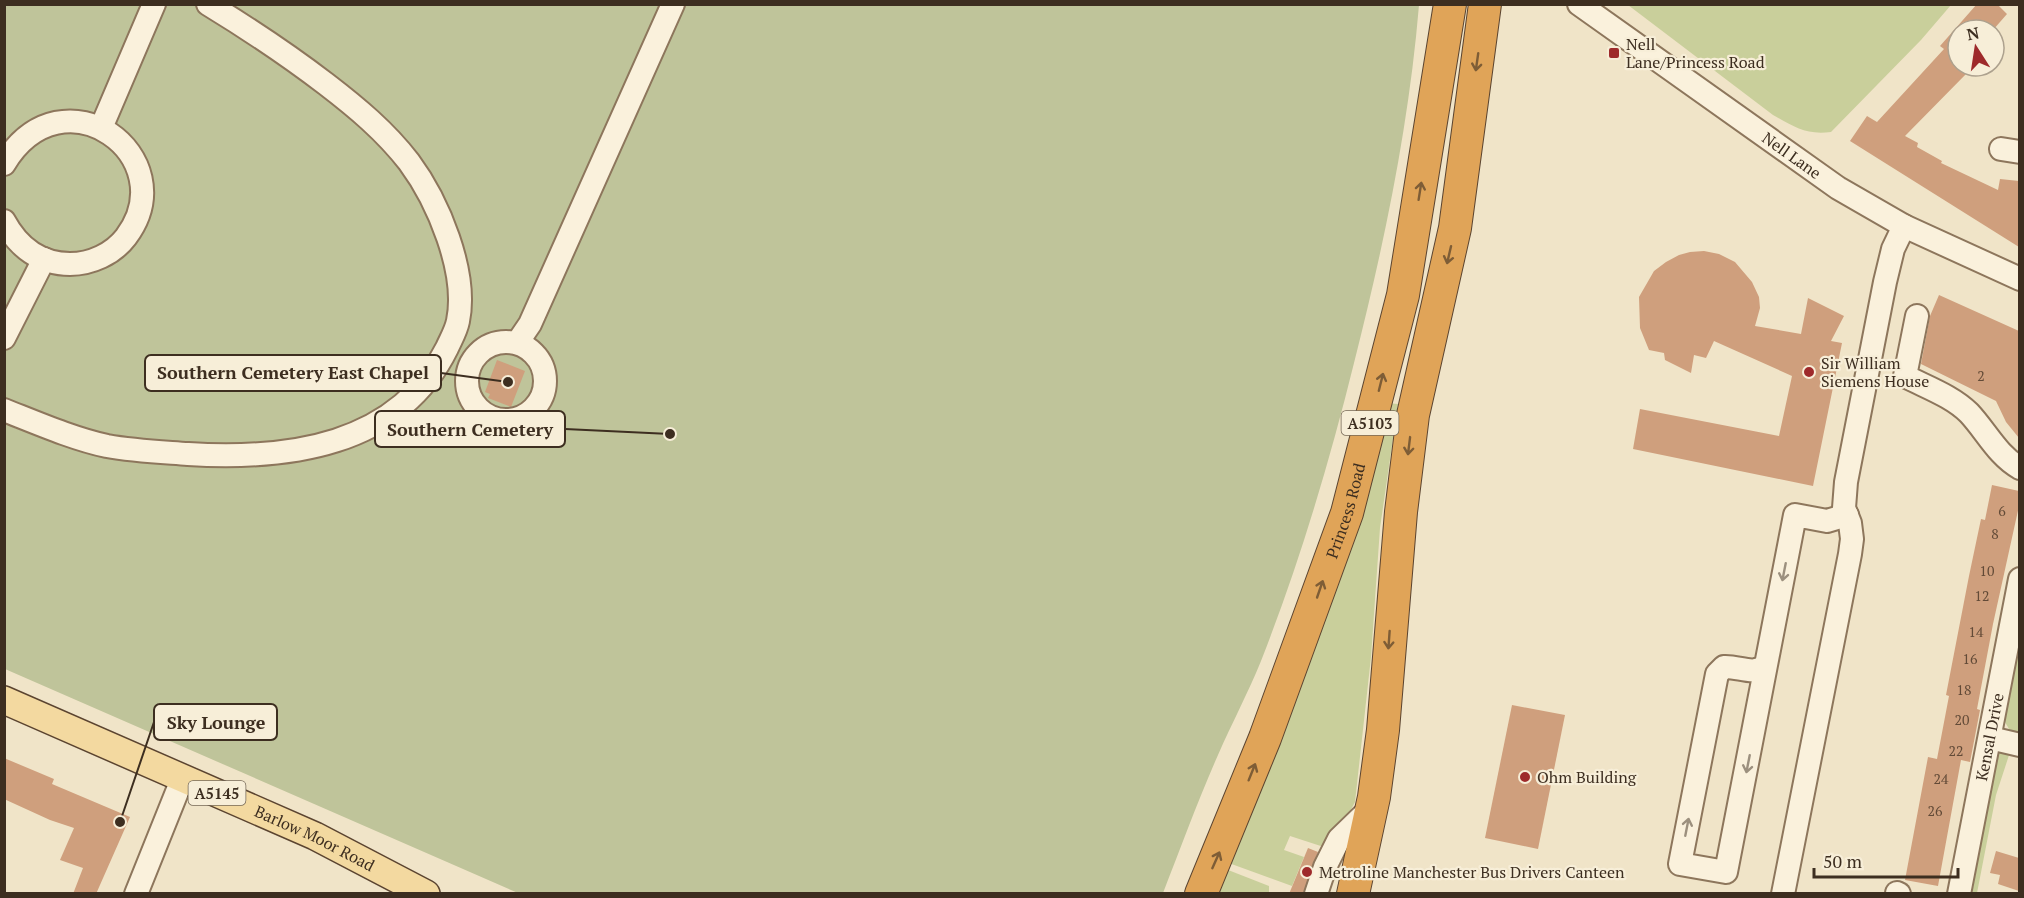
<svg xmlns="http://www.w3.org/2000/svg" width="2024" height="898" viewBox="0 0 2024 898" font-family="'PT Serif',serif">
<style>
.green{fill:#c9cf9b}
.cemetery{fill:#bfc49a}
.building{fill:#cf9f7d}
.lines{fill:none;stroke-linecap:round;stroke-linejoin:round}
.minor-casing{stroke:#8d765c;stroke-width:26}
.major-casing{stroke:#5b4430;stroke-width:30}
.highway-casing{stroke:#5b4430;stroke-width:34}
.minor{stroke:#faf1dc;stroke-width:22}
.major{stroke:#f3d9a0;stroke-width:27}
.highway{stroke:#e0a458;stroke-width:32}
.oneway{stroke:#7e5d36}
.oneway2{stroke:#9c907e}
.poi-dot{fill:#9e2a2b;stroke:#f7eed8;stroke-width:2}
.labels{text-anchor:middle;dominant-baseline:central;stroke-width:4.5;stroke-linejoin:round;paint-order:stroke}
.number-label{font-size:14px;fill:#624a37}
.shield{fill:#f7eed8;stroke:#756857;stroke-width:1.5}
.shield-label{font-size:15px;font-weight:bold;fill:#3d2e20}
.poi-label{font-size:16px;fill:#3d2e20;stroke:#f7eed8;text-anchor:start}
.street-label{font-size:16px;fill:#3d2e20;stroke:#f7eed8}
.leader{fill:none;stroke:#3d2e20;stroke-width:2}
.callout-dot{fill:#3d2e20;stroke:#f7eed8;stroke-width:2}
.callout{fill:#f7eed8;stroke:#3d2e20;stroke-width:2}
.callout-label{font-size:18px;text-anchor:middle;font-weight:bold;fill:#3d2e20}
</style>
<rect width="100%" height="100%" fill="#f0e4c8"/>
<!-- green -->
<g class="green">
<path d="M1628,5H1951L1921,40L1831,132C1805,135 1795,127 1773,115Z"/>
<polygon points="1386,403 1398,404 1380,528 1371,657 1355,802 1330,849 1290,836 1284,850 1304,857 1292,886 1226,862"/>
<polygon points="2019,649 2019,734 2009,729 2005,722"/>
<polygon points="2011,749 1996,795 1977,893 1972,893 1998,754"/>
<polygon points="1223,868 1269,886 1269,893 1212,894"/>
</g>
<!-- cemetery -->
<path class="cemetery" d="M5,5H1419C1409,125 1384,245 1354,363C1329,464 1299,564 1261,661C1248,693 1232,723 1218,755C1198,800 1181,847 1163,893H518L5,669Z"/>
<!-- building -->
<g class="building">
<polygon points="1977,4 1997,4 2007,14 1993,30 1958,30 1958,68 1966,74 1905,136 1918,143 1917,147 1942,161 1941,163 1998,190 2000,179 2019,181 2019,247 1850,141 1867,116 1877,122 1944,49 1940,46"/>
<polygon points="1704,251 1719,254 1735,262 1752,282 1759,297 1760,308 1755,326 1801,334 1808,298 1844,316 1831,341 1842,343 1813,486 1633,449 1640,409 1779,436 1792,376 1714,341 1706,358 1694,355 1691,373 1665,360 1664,353 1649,350 1640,328 1639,297 1654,271 1666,262 1679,255 1690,252"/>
<polygon points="1939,295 2019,331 2019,438 2006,422 1996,401 1921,364 1930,316"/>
<polygon points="497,360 525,371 511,407 488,398 490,394 485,392"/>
<polygon points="1992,485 2019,491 2019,506 1993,624 1977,709 1980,710 1970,762 1961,760 1938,886 1905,880 1928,757 1937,759 1949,696 1946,695 1969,576 1981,519 1985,520"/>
<polygon points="1512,705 1565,715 1538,849 1485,838"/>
<polygon points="4,758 54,779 52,784 130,817 96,894 73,894 83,868 60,860 74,828 50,820 4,799"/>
<polygon points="1308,848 1318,852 1303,894 1289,894"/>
<polygon points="1996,851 2019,858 2019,891 1998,884 2000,875 1990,873"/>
</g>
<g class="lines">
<defs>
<g id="minor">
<path id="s1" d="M1579,4L1838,188L1904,226L2020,279"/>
<polyline points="101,128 154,4"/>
<polyline points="2001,149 2020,152"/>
<path d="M4,164C63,66 186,157 126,237C113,254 91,264 70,264C40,264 18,247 4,221"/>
<path d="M1917,316L1905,376C1926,387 1952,396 1969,413C1986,431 1998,456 2020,468"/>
<polyline points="4,338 44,259"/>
<circle cx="506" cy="381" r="39"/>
<polyline points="517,343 530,324 673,4"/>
<path d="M4,410C37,423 74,439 107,446C134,451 161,452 188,454C287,460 398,447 447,348C451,339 456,331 458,321C468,272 438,201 409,162C385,131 356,107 326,84C288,55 249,29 208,4"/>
<path d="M1766,664C1755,677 1740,666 1724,667L1717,674L1680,864L1726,872L1795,515L1827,521L1847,515"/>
<polyline points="1990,738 2020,745"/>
<polyline points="1897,893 1899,894"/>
<polyline points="136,894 183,777"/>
<polyline points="1316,894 1325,867 1339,839 1371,808"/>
<polyline points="1783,894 1850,554 1852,539 1850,523 1844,508 1846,482 1885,282 1893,249 1904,226"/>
<path id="s2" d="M1959,894L2020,579"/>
</g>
<g id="major">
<path id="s3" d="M4,700L315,836L426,894"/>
</g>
<g id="highway">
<path id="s4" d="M1201,894L1265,738L1347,513L1403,295L1450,4"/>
<polyline points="1353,894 1374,797 1383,730 1401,512 1413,415 1455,228 1485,4"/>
</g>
</defs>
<!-- minor casing -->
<use href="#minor" class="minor-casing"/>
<!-- major casing -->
<use href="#major" class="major-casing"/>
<!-- highway casing -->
<use href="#highway" class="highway-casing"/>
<!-- minor -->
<use href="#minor" class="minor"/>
<!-- major -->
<use href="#major" class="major"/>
<!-- highway -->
<use href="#highway" class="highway"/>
</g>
<!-- one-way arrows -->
<defs><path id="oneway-shaft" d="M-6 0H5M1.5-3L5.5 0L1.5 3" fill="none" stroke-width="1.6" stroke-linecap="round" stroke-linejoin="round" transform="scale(1.5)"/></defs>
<g class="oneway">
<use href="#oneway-shaft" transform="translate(1477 62) rotate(98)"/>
<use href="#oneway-shaft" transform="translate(1420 191) rotate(-81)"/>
<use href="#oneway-shaft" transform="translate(1449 255) rotate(103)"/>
<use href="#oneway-shaft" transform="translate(1381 382) rotate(-76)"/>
<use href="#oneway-shaft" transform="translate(1409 446) rotate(97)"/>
<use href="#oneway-shaft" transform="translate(1320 589) rotate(-71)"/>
<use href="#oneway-shaft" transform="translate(1389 640) rotate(94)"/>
<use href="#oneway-shaft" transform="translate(1252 772) rotate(-68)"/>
<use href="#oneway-shaft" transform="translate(1216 860) rotate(-66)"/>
</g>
<g class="oneway2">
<use href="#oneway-shaft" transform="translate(1784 572) rotate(101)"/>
<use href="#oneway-shaft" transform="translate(1748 764) rotate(101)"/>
<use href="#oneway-shaft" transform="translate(1687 827) rotate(-79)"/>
</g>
<!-- markers -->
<g class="poi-dot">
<rect x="1608" y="47" width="12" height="12" rx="3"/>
<circle cx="1809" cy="372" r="6"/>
<circle cx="1525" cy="777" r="6"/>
<circle cx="1307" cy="872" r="6"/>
</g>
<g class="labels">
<!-- number labels -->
<g class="number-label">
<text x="1981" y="375">2</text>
<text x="2002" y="510">6</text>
<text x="1995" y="533">8</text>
<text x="1987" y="570">10</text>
<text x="1982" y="595">12</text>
<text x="1976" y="631">14</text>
<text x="1970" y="658">16</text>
<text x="1964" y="689">18</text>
<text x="1962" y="719">20</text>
<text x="1956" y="750">22</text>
<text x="1941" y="778">24</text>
<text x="1935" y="810">26</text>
</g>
<!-- shield labels -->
<g class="shield">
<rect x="1341.5" y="411" width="57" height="24" rx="4.5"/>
<rect x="188.5" y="781" width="57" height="24" rx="4.5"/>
</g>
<g class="shield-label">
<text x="1370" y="423">A5103</text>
<text x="217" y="793">A5145</text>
</g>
<!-- poi labels -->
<g class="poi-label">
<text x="1626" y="44">Nell<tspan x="1626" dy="18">Lane/Princess Road</tspan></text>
<text x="1821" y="363">Sir William<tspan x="1821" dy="18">Siemens House</tspan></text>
<text x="1537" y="777">Ohm Building</text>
<text x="1319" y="872">Metroline Manchester Bus Drivers Canteen</text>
</g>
<!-- street labels -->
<g class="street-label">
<text stroke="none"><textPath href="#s1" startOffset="261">Nell Lane</textPath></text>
<text stroke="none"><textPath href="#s4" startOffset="410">Princess Road</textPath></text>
<text stroke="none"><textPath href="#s2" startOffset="160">Kensal Drive</textPath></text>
<text stroke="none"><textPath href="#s3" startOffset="340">Barlow Moor Road</textPath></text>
</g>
</g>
<!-- callouts -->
<path class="leader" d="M508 382L441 373M670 434L565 429M120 822L154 722"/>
<g class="callout-dot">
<circle cx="508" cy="382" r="6"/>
<circle cx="670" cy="434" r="6"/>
<circle cx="120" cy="822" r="6"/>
</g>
<g class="callout">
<rect x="145" y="355" width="296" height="36" rx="6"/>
<rect x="375" y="411" width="190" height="36" rx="6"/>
<rect x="154" y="704" width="123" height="36" rx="6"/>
</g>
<g class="callout-label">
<text x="293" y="379">Southern Cemetery East Chapel</text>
<text x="470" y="436">Southern Cemetery</text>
<text x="216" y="729">Sky Lounge</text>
</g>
<!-- border -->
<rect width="2024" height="898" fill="none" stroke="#3d2e20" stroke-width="12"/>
<!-- north arrow -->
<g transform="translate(1976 48) rotate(348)"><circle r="28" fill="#f7eed8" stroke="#ada18e" stroke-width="1.5"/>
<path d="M0-4.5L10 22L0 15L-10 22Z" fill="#9e2a2b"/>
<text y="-9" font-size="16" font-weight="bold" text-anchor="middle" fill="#3d2e20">N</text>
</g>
<!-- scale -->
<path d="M1814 868v9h144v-9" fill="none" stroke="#3d2e20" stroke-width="3"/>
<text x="1823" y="868" font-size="18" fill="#3d2e20" stroke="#f7eed8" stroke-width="4.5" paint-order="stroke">50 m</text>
</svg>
